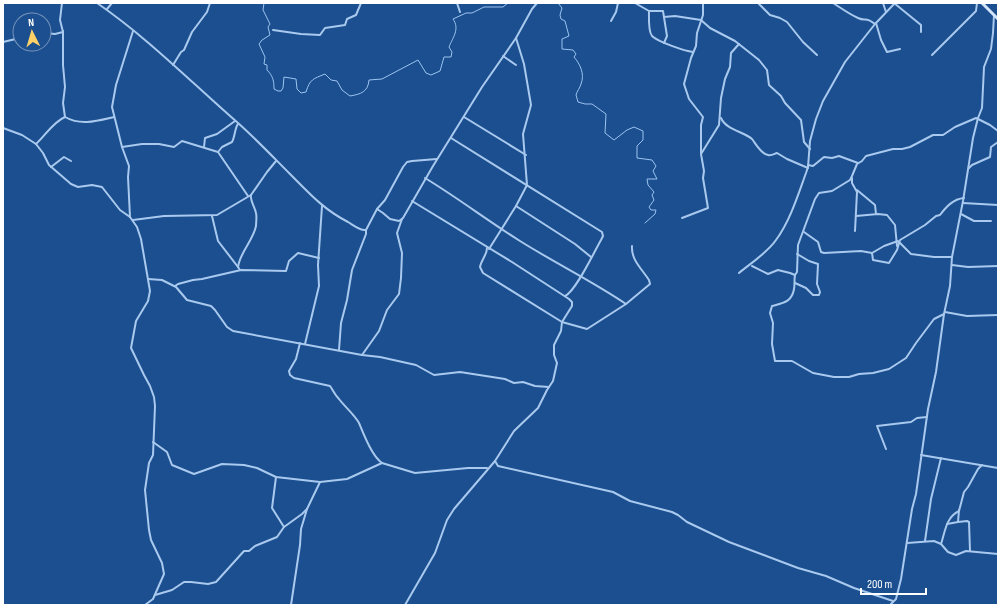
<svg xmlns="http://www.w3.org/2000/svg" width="1001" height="608" viewBox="0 0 1001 608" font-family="'Sofia Sans Condensed',sans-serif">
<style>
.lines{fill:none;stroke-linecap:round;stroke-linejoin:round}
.stream{stroke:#9cc4f0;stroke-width:1}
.minor{stroke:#a9c9ee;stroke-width:2}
.secondary{stroke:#d6e6fa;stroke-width:3}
</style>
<rect width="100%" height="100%" fill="#1b4f8f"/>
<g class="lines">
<!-- stream -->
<g class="stream">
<path d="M264,3L263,10L270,24L268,27L270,35L262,40L259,44L265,57L264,64L267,65V70C273,76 274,81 274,89L278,91H281L283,88L284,77L296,79L297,89L301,93L306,92C310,79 313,79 325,74L331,80L337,81L342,90L350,96C361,94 368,92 369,80L382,79L418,60L426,73L431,75L440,71L444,57H451L452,52L449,47C453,37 460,29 453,19L466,13H472L484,7H503L508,3"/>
<path d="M558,3L562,8L560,15L561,19L565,21L569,36L562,39V49L573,50L576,54L574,57C580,64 585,74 581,84C580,88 577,91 576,95L578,102L585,104H592L606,114L605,133L614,140L627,130L634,127L643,131V140L637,146V158L652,160L656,166L653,171L657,179H647L648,185L654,192L652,195L654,200L649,207L651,210H656L655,214L645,223"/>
</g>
<!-- minor -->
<g class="minor">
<path d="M97,3C148,38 192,83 238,123C256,139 273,157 290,174C310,194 323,209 348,222C353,225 358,229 364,230H366L377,209L383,213L390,219L399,221L403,218L433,166L482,87L516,38L532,9L537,3"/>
<polyline points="457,3 460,12"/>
<path d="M635,3L649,11C649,18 648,31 652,36C658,42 685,51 693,52"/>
<polyline points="758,3 770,15 780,18 787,22 803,42 817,55"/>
<path d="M833,3C841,8 849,14 858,18C866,22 865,16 875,24"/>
<polyline points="883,3 886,12"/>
<polyline points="894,3 921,25 921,32"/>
<polyline points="107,9 112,3"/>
<polyline points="649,11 663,11 667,36 664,43"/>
<polyline points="664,17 675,16 701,20 710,28 735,41 759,60 767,70 769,85 781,96 785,103 801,120 804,142 810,149"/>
<polyline points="611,21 616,12 618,3"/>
<polyline points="876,23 881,40 887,52 900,49"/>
<polyline points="273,30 301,34 320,35 325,28 345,25 347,19 356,15 361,3"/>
<polyline points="63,31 63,65 65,87 63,103 65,117"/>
<polyline points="44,33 55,34 63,32 60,20 62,3"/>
<polyline points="3,42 20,38"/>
<polyline points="932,55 976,11 977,3"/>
<polyline points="503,56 516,65"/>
<polyline points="173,65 181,52 184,50 192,32 207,12 210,3"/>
<polyline points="464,117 526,155"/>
<path d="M721,118C726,130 745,132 752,139C756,144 761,154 768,155C771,156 774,154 777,153L787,159L808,168"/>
<path d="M238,124C235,127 235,137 232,142L222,147L218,152L248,196"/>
<polyline points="3,128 22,135 36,144 43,153 49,165 71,184 78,187 92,185 102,187 120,210 130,217 137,227 141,239 150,291 148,301 136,321 131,348 144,375 150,386 154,397 155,406 153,455 149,463 145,490 149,530 151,540 162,563 164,574 153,599 145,605"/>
<path d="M451,138L602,232L603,236L601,240C594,252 576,291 565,296"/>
<path d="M36,144C45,136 53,122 65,117C81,126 97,121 114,117"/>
<polyline points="122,147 142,144 159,144 174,147 182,141 218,152"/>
<polyline points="204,147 205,138 217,134 235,121"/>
<polyline points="701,153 701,125 703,117 689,99 684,84 691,58 696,46 697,33 703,15 703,3"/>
<polyline points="808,165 813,166 824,157 832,158 839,156 858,163"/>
<polyline points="51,167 64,157 71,161"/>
<polyline points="969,168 972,165 990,157 991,147 998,142"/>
<path d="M425,178C458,198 488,221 520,241C555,263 592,281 626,304"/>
<polyline points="852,178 852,183 857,192 855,231"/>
<polyline points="857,190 875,205 876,214"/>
<polyline points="963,203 998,205"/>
<polyline points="516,206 575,244 591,257"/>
<polyline points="377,209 385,200 403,167 407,162 412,161 437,159"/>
<polyline points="961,214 974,221 991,221"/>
<polyline points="212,216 218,241 238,267"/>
<polyline points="856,216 878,214 887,215 895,225 897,246"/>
<polyline points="130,217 128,177 129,166 122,147 112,107 116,85 133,31"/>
<polyline points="682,218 708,208 703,178 704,171 701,154 719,125 721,98 725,79 730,67 731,53 739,44"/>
<polyline points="133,220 164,216 217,215 251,195"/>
<path d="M804,232L818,242L821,252L824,253L861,251L872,253L873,260L889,263L897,250L900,240L925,225L936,216L940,215C946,207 953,199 964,198"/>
<polyline points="899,242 911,254 934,257 952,257"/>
<path d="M487,248C487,255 481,260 480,267L483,273L562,322L587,329L626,304L650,284L649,280C642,269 631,260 632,246"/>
<polyline points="489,249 516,206 527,185 523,134 531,105 524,64 516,38"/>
<polyline points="872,253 884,246 898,241"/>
<polyline points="952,265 968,267 998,266"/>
<path d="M752,266L768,274L778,270L790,273L795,275C794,280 795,284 794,289C792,302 783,303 772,306L770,313L773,323L772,344L775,361H792L813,373L834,377H849L859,374L873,373L889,369L906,358L916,343L934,319L944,314"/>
<path d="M240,270L238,267C240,252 253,241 256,226C256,222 257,217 256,213C255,207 250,201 251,195L267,172L276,161"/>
<path d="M739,273C751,263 767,253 776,240C790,221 798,195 806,173L808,167L810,141L816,119L823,101L845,62L875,24L895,3"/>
<polyline points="795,275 797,272 798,245 815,199 819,193 832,191 850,180 852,176 857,164 862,161 866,156 893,149 902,149 910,147 933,135 943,135 955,127 976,118 990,125 998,131"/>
<polyline points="148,279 162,280 176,287 187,300 211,306 215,310 227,327 233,331 362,355 380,357 416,365 434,375 460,372 505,379 514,383 523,382 535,386 549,387"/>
<polyline points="795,283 806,288 813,295 819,295 820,292 817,284 818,264 809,261 797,254"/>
<polyline points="175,286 178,284 193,280 202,279 241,270 286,271 289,261 298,253 319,258"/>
<polyline points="945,312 967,316 998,315"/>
<path d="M300,343L296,359L289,371L290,375L294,378L330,386C333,390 335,395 339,399C345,407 354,414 359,423C364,435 372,456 382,463L415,473L468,468H487"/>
<polyline points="305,344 319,286 318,265 322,206"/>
<polyline points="339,350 341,323 347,300 352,270 366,234 366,230"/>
<polyline points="362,355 379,331 387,310 399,294 401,278 402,253 397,233 402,219"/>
<polyline points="153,442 167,452 172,465 194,474 222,464 244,465 257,468 276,477 320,482 347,479 382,463"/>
<polyline points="886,449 877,426 911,422 917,418 927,417"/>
<polyline points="921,455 998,468"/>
<polyline points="495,461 498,466 613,492 630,501 672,512 678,515 687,522 729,542 798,568 826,576 854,588 893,601"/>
<polyline points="276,477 272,508 284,527"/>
<polyline points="958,522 967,521 969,522 970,551"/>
<polyline points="947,524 958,522 959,510"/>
<polyline points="925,541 931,499 941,458"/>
<polyline points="907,543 934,541 941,544 948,552 956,555 966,551 998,554"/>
<path d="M941,544C945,532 946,517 959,511L964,492L968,487L978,469L982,465"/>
<polyline points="155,595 172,590 184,582 191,582 208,584 216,582 244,551 249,551 255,546 277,537 284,527 302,514 307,509"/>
<polyline points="291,605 300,545 301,529 307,509 320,482"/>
<polyline points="405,605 435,553 447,520 454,509 495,461 514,431 538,408 547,390 553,381 557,363 554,355 554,345 561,331 562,322 572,306 572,302 569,299 512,262 412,201"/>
<polyline points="890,605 896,599 901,579 912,509 916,494 928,409 936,372 944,314 950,286 952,257 963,201 973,138 978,118 982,108 984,67 991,49 993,33 994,15"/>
</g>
<!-- secondary -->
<polyline class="secondary" points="982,3 998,19"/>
</g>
<!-- border -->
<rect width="1001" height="608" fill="none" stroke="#ffffff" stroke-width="8"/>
<!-- north arrow -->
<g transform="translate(32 32) rotate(355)"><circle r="19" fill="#1b4f8f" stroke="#7695bc"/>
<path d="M0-3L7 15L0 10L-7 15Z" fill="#ffd166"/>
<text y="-6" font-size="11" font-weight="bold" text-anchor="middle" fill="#ffffff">N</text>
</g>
<!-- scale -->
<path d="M861 588v6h65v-6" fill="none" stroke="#ffffff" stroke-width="2"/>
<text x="867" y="588" font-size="12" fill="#ffffff" stroke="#1b4f8f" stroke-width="3" paint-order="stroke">200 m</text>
</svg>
